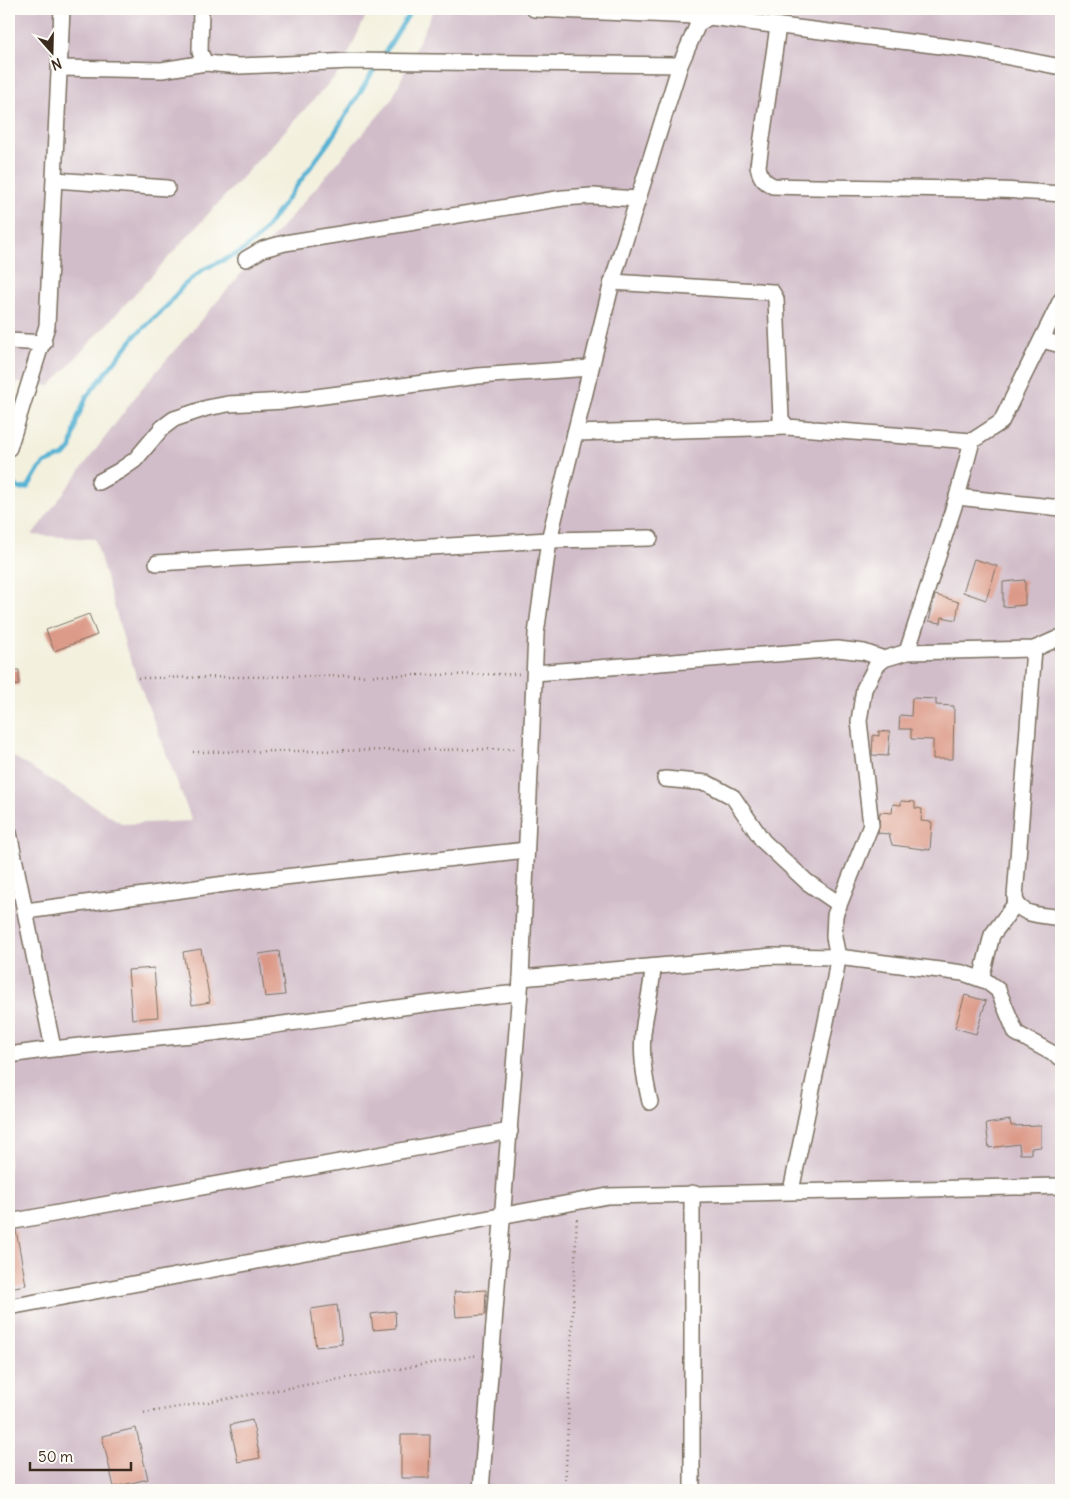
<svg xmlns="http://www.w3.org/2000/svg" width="1070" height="1499" viewBox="0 0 1070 1499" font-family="Delius,sans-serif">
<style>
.industrial{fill:#d1bdc9}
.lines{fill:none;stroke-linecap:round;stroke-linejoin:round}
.stream{stroke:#55b2d3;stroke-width:4.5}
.building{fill:#db9886}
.minor-casing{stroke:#7b6f61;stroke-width:18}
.path{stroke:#7b6f61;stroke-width:2.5;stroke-dasharray:1 4;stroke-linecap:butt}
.minor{stroke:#fff;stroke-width:15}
</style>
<rect width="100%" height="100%" fill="#fdfcf7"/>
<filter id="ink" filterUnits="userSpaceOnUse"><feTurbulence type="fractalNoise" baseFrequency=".02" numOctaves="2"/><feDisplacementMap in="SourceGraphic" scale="10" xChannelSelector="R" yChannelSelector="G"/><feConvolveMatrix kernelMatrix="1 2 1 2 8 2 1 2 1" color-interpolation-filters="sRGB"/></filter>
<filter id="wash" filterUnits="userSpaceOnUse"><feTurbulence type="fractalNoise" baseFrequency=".0096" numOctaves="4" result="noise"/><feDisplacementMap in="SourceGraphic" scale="20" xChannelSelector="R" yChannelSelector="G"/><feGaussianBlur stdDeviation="1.12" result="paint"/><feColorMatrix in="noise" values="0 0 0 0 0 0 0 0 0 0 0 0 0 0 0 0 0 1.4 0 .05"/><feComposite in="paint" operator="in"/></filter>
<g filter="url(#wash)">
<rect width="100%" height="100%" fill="#f3f0de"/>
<!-- industrial -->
<g class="industrial">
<polygon points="9,9 369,9 341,70 50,386 9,382"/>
<polygon points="434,9 1061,9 1061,1490 9,1490 9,754 123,824 192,821 127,651 95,539 32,535 142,388 391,101"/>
</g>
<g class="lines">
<!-- stream -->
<g class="stream">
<polyline points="381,59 412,9"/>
<polyline points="9,480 20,489 28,487 38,470 45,463 65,455 71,448 77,419 87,396 135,336 167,306 183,286 204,269 241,252 260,236 329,142 377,65"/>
</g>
</g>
<g id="blocks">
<!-- building -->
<g class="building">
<polygon points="974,559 997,566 986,600 963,592"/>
<polygon points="1025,580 1025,605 1003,607 1003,582"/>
<polygon points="935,595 959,602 956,620 942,617 941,623 929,621"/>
<polygon points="89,614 97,635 54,651 46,630"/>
<polygon points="9,670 19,670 19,685 9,686"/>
<polygon points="912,698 936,699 936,705 954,706 953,759 933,759 933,740 911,739 911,729 899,729 900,715 911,716"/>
<polygon points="879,731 890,732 888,756 872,755 873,735 879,736"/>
<polygon points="901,801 915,802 915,808 922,809 921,821 932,822 930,850 892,845 889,834 878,833 880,812 892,813 893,804 901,805"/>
<polygon points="201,949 210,1002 192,1005 183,952"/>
<polygon points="279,951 285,995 265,997 259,954"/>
<polygon points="154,968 158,1017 132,1019 128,970"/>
<polygon points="965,995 986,1001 976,1034 955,1028"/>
<polygon points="1010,1120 1011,1126 1041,1125 1041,1147 1031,1148 1031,1154 1020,1154 1019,1144 989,1148 986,1124"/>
<polygon points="16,1230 26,1285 9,1288 9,1231"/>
<polygon points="486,1290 485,1315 456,1317 454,1292"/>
<polygon points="337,1305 342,1344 316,1347 311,1309"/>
<polygon points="395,1311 396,1328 373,1330 371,1314"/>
<polygon points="252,1420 260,1458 238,1462 230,1425"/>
<polygon points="136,1428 148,1479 114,1487 102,1436"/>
<polygon points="401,1435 430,1435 429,1478 401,1478"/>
</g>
</g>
</g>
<g filter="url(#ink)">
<use href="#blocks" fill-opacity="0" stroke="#7b6f61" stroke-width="1"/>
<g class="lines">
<defs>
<g id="minor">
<polyline points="201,9 200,52 205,63 240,66 351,61 680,65"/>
<polyline points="534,9 695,16 702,19"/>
<path d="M778,26L758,166C760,177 763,181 773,186C869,189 966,186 1061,194"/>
<polyline points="60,68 162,70 205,63"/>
<polyline points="55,180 167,188"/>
<polyline points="246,259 263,249 285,243 563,198 592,196 637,199"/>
<polyline points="612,282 772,292 776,299 781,419 787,427 972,441"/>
<polyline points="1042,340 1061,345"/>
<polyline points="9,341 44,343"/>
<polyline points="575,433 787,427"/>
<polyline points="9,448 47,326 62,9"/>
<polyline points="99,482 119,471 135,460 162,428 174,419 207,408 228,404 285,401 478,376 590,368"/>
<polyline points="957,497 1061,508"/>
<polyline points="157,563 549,540 650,538"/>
<path d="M1034,649L1015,897C1017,917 1046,915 1061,918"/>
<polyline points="907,652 957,497 972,441 1001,422 1061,300"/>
<polyline points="535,673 837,649 864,652 884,659"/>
<polyline points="665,779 707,783 733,797 763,841 807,882 839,904"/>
<polyline points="9,833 53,1048"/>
<polyline points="26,911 248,881 526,850"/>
<polyline points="521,978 772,956 838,957 963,973 986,981 998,990 1016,1033 1061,1058"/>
<polyline points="981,979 992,935 1016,903"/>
<path d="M9,1055C85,1043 162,1039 238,1030C332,1018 425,1002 519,993"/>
<path d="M650,1102C644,1076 640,1051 644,1025C647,1005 652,987 653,967"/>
<polyline points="791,1191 835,978 838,957 834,937 835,915 871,825 859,721 864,689 876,666 884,659 907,652 1034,649 1061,637"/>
<polyline points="9,1222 510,1131"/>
<polyline points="9,1307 608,1196 1061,1186"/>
<polyline points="481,1490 521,978 536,634 549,540 612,282 680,65 698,24 709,17 973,50 1061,67"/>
<polyline points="692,1490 692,1193"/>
</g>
</defs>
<!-- minor casing -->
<use href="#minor" class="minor-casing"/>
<!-- path -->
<g class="path">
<polyline points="138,678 521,674"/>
<polyline points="193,752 517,749"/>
<polyline points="144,1413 479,1355"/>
<polyline points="565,1490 577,1216"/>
</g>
<!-- minor -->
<use href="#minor" class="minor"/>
</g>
</g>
<!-- margin -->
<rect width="1070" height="1499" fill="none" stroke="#fdfcf7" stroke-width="30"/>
<!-- north arrow -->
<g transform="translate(52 52) rotate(160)" stroke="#fdfcf7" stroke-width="4" paint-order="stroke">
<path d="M0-4L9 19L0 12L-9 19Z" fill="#3b2a1e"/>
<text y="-8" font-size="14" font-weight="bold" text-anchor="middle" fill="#3b2a1e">N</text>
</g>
<!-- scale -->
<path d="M30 1462v8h101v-8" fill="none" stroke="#3b2a1e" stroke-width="2.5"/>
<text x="38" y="1462" font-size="15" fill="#3b2a1e" stroke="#fdfcf7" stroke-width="4" paint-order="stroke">50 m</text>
</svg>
